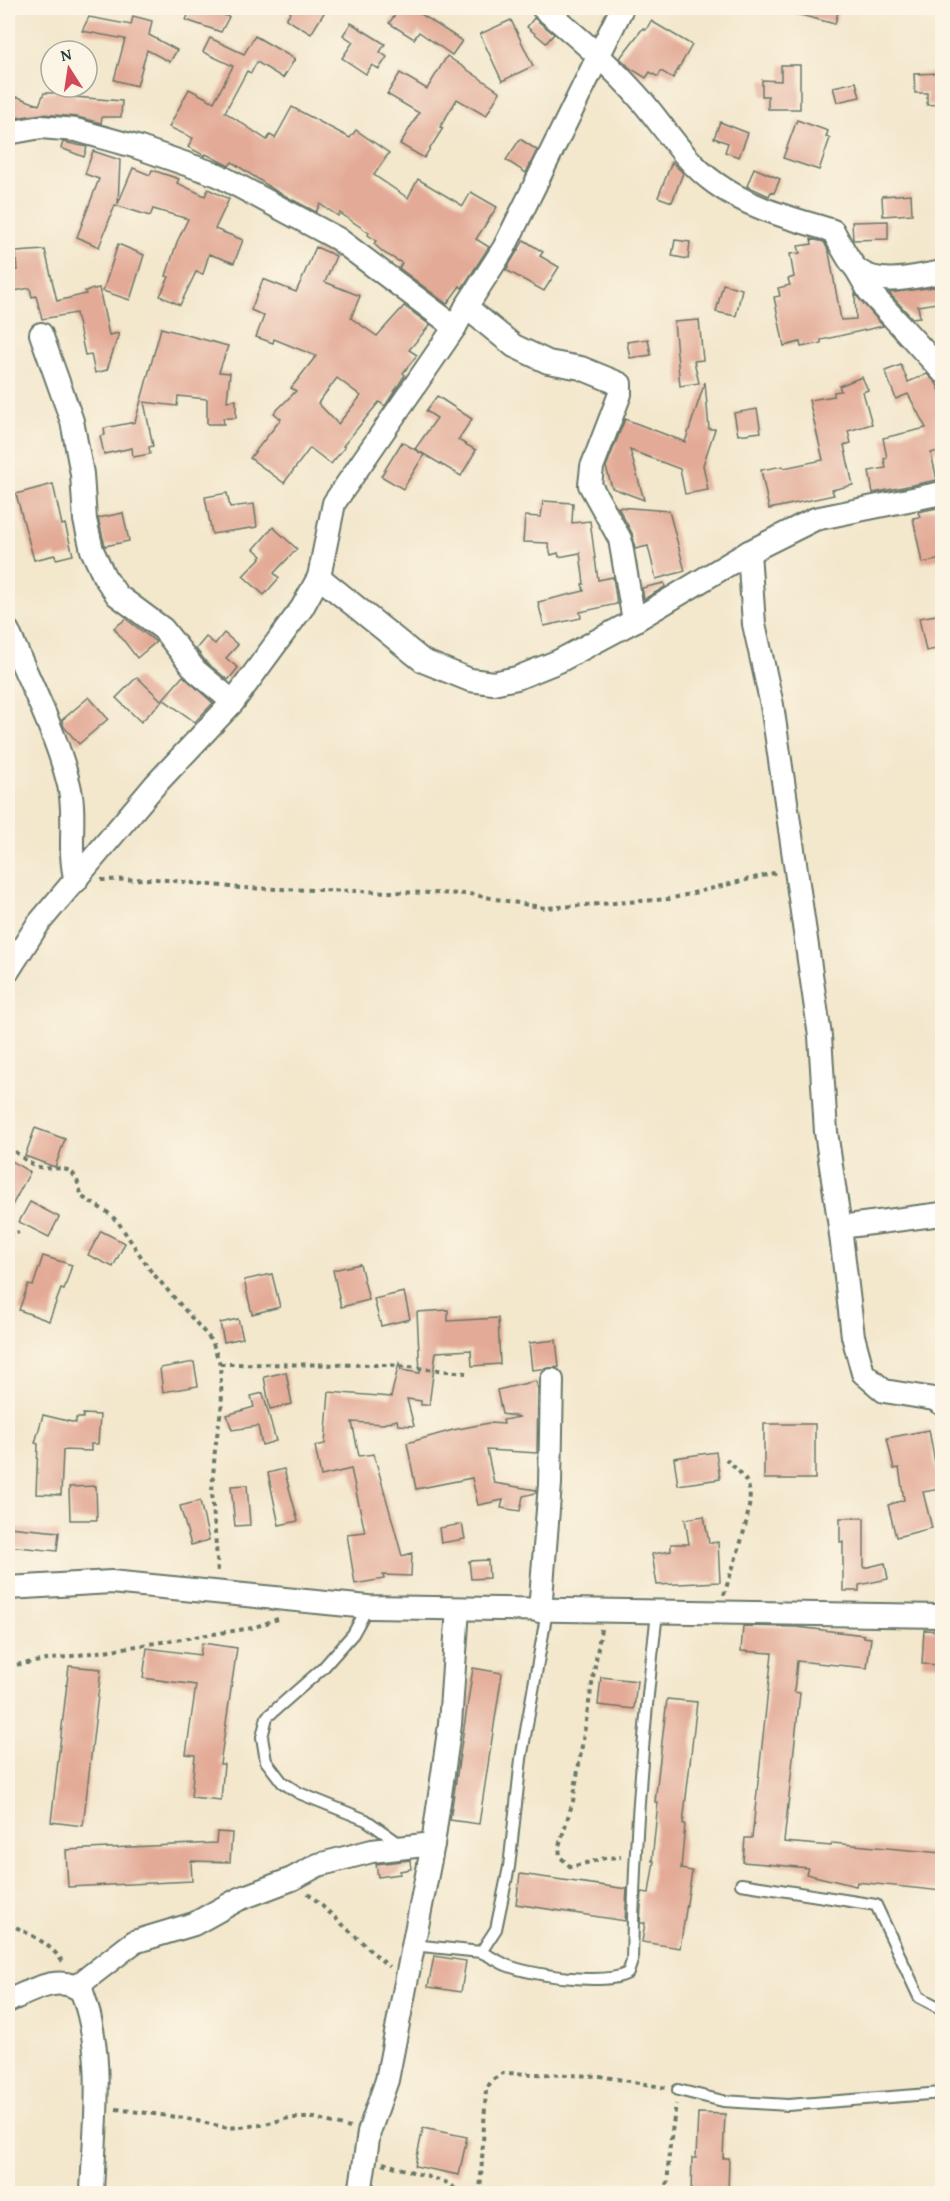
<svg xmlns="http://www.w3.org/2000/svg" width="950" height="2201" viewBox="0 0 950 2201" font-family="'Gentium Book Plus',serif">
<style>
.building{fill:#e3ab97;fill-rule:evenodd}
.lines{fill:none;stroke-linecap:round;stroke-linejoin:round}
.service-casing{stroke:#697869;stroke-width:14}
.minor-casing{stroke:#697869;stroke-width:26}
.path{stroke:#697869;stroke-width:4;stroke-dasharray:4.5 4.5;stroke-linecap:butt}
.service{stroke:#fff;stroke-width:10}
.minor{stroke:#fff;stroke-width:22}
</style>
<rect width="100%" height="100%" fill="#fcf5e5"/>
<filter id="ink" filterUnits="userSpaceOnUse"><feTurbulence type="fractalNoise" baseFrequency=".0167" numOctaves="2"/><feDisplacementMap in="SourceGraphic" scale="12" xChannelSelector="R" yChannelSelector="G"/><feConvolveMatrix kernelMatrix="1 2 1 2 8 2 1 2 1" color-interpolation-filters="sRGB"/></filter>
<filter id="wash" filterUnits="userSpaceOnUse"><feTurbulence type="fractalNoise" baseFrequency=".008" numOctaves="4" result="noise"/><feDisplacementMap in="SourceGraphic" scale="24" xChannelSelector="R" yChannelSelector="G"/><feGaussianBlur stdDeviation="1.35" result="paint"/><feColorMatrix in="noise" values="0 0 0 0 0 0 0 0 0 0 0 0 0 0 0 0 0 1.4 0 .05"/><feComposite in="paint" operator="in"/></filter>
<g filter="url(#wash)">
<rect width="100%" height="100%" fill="#f3e7cc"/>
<g id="blocks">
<!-- building -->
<g class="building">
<polygon points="191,8 204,8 229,17 221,32 186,20"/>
<polygon points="293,8 327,8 311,34 286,19"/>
<polygon points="400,8 412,8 462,41 452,55 419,32 414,39 389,23"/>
<polygon points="794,8 839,8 835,24 793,13"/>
<polygon points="133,16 152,21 149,35 177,50 170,62 147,50 137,86 114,80 125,39 82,31 89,17 131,25"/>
<polygon points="534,18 554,34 546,43 527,27"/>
<polygon points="511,20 533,66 502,81 480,34"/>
<polygon points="651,21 692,45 673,78 661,71 658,77 650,72 646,78 630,68 620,58 643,28 646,30"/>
<polygon points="351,23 385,44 380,52 387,57 379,69 372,65 366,74 342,58 353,42 343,35"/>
<polygon points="255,36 295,59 283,78 257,62 251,73 247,71 225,112 267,140 270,135 275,138 292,107 350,138 356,130 389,153 374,175 408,198 418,179 463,206 471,192 497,207 476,239 489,247 462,288 460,286 447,304 399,268 402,263 384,253 374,244 376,241 368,235 369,233 340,213 338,216 320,204 316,212 276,191 232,162 229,166 206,154 205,156 188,147 193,138 169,127 189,89 214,102 233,66 203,52 210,38 244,54"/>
<polygon points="447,56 500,92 486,116 457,99 440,127 443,128 424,158 400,144 419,113 387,94 400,73 427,89"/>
<polygon points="781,65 800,65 800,109 768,109 768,96 762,96 762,80 781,81"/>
<polygon points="942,73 942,104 927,105 927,93 915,93 914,74"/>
<polygon points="856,82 860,97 837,102 833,87"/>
<polygon points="54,88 76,90 75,97 122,101 121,117 102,117 101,123 77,117 42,114 8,119 8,99 18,97 39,105 44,93 54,93"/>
<polygon points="797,120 828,131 826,137 830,138 819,170 783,158"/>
<polygon points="720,122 748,133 739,157 725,152 728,143 714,138"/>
<polygon points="520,139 537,150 526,173 506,160"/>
<polygon points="63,142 87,147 84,157 61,148"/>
<polygon points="93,151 120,160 118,204 133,168 150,175 152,170 179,179 177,183 205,196 208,189 229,199 215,229 243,240 234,263 209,254 203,274 196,272 180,305 160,296 169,277 166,276 177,242 188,219 153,209 150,216 115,205 99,247 77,237 99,179 85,174"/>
<polygon points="672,162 683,173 672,202 658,197"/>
<polygon points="754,168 780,179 774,193 771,192 769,196 747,186"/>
<polygon points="911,194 912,214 883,216 882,196"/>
<polygon points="888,221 888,239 853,240 852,222"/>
<polygon points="811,239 824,242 829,252 841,320 856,319 855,294 883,326 821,340 821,343 801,347 800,342 784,346 774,297 780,296 778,288 790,285 788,279 794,277 790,254 800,253 798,246 812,244"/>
<polygon points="524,240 543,252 540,256 559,267 544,291 506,270"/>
<polygon points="675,240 690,242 688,259 672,256"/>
<polygon points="118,244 144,255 130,300 103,291"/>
<path d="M316,247L336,256L325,282L360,296L351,318L377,336L404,306L430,325L409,350L417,355L403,373L405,375L385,406L379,402L343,446L345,447L331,464L310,448L284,483L250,458L281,419L274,413L296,391L291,388L316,356L274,339L273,343L256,337L264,316L251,310L263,279L296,292ZM337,378L361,396L338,424L318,403Z"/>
<polygon points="45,250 57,301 86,294 85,291 99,288 109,335 119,333 107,370 95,373 91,354 85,355 76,313 42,319 36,296 32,297 30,288 8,292 8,271 17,270 16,252"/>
<polygon points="723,284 742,289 736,316 716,312"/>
<polygon points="942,286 942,302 918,306 920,317 912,318 889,293"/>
<polygon points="699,320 703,360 694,361 699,383 680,386 674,322"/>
<polygon points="161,328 228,346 219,372 230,373 227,401 236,400 236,418 223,418 224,424 207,424 207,399 178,396 177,406 144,402 153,446 149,447 150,454 133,457 132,448 104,454 100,436 105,435 104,428 135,422"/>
<polygon points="648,339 651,355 630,358 627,342"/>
<polygon points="901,365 908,382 927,374 936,383 942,395 942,460 938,451 931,453 937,480 873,493 869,471 886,468 884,459 887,458 883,438 926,428 908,394 896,399 885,371"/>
<polygon points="862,377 868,390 863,392 872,424 848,431 851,443 844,445 853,485 832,490 834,495 769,509 761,470 783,466 784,468 823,460 809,400 834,396 834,392 841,391 839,386"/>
<polygon points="705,382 709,429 715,429 703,465 708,490 685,494 680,469 630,450 644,500 612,488 606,467 625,419 685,442"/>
<polygon points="437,396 472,419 458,440 476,450 461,476 415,449 437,418 426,411"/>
<polygon points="757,409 761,432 738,435 734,413"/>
<polygon points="402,442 424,455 403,489 381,476"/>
<polygon points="53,484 62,525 65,524 73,555 56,559 55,555 34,560 16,494"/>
<polygon points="227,493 230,507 254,504 257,527 212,534 205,497"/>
<polygon points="543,501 573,503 572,523 590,521 598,580 613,577 617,604 580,612 581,618 544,626 538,602 584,591 582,584 584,584 580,553 559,557 558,553 551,555 548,543 523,542 525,516 541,517"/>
<polygon points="618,507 669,511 685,571 656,579 648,546 635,549 632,533"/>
<polygon points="942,507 942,559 922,563 913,518 920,517 918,512"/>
<polygon points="123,513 129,541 105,546 98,518"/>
<polygon points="273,527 297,549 274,573 279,578 264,595 243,576 262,556 254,549"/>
<polygon points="664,583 665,587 644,599 642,588"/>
<polygon points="942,614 942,648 926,651 919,618"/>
<polygon points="126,619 156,642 137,658 114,628"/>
<polygon points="224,633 238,645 226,658 238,668 228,680 206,662 196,649 206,637 215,644"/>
<polygon points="183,676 213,703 195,722 163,699"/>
<polygon points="137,677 162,701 141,722 116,698"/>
<polygon points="89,697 108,719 79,744 64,727 62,720"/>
<polygon points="35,1128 65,1139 55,1167 25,1156"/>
<polygon points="8,1159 30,1172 8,1213"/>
<polygon points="30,1202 59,1217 49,1237 19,1222"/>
<polygon points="101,1231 125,1243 113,1267 88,1255"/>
<polygon points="43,1256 72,1265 64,1290 61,1289 49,1321 19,1310 28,1285 33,1286"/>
<polygon points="360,1264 369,1300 341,1307 333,1270"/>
<polygon points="272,1274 280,1307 252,1314 244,1280"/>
<polygon points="404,1292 410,1319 381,1326 374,1299"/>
<polygon points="448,1310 448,1321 498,1318 500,1364 472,1366 471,1350 436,1352 429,1405 421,1405 421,1401 407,1399 414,1426 398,1425 397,1420 383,1424 352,1422 359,1456 374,1454 402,1556 412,1553 411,1576 383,1575 384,1579 355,1584 347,1534 365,1532 351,1469 321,1476 315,1446 325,1444 329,1392 391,1397 399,1363 401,1370 420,1373 417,1312"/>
<polygon points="238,1319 243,1338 224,1342 220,1323"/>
<polygon points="556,1340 559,1367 532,1370 529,1343"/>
<polygon points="194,1362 198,1386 163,1392 160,1368"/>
<polygon points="286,1372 292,1404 270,1409 264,1377"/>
<polygon points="536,1381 538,1389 537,1453 487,1450 494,1483 536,1490 536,1493 523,1496 520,1511 501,1508 503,1500 478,1505 472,1478 416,1489 407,1443 453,1430 489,1423 504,1424 503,1420 520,1417 502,1414 497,1390"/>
<polygon points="263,1393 276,1441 262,1445 258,1426 232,1430 227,1415 254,1407 251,1396"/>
<polygon points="83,1414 100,1415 98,1444 91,1444 91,1451 63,1450 61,1495 36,1494 38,1444 35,1443 43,1415 76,1423 76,1418 83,1418"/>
<rect x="764" y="1424" width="51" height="55"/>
<polygon points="929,1430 940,1489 923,1492 932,1528 896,1537 888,1505 904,1500 899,1468 894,1469 887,1438"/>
<polygon points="716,1452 720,1479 678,1485 674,1458"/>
<polygon points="284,1469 298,1521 279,1525 268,1473"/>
<polygon points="247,1485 250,1525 235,1526 231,1486"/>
<polygon points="96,1486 97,1520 70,1520 69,1487"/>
<polygon points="200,1501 209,1540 191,1545 180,1506"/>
<polygon points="704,1516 709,1543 718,1542 720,1582 657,1585 652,1554 671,1551 671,1544 689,1544 685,1519"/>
<polygon points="840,1518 864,1518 864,1568 885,1563 888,1579 859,1585 859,1591 843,1591 843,1542 840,1542"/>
<polygon points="462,1524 465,1539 441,1543 439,1528"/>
<polygon points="8,1527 59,1532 57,1551 8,1546"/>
<polygon points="488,1560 489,1578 471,1579 469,1561"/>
<polygon points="743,1626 797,1627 864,1635 864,1637 871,1638 867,1668 797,1661 794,1692 800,1693 784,1842 831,1846 832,1843 942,1853 942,1891 857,1882 856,1886 806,1874 808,1868 743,1862 745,1838 752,1838 772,1653 741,1651"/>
<polygon points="924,1630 942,1631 942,1665 922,1664"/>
<polygon points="202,1643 237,1648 220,1764 224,1764 221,1800 191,1797 195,1755 186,1754 196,1685 143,1678 147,1648 200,1655"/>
<polygon points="69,1666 101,1669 83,1826 51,1822"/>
<polygon points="473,1668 502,1673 479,1824 450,1820"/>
<polygon points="601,1677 637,1681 634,1709 598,1705"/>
<polygon points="667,1699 697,1702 683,1824 685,1824 681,1869 692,1871 680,1948 642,1942 645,1923 640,1923 642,1892 649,1893 654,1861 652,1861 658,1802 655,1802"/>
<polygon points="217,1832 232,1833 230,1862 191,1861 192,1881 68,1887 66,1850 216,1843"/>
<polygon points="410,1860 411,1869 400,1871 400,1874 378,1877 376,1864"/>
<polygon points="520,1874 627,1889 625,1921 516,1904"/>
<polygon points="434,1956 466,1961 461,1992 428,1987"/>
<polygon points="698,2113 725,2114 723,2158 729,2158 728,2193 691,2193 692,2158 696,2158"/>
<polygon points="423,2128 467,2137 459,2175 415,2166"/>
</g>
</g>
</g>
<g filter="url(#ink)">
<use href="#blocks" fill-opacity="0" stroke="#697869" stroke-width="1.5"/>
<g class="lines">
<defs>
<g id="service">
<polyline points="368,1607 353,1634 323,1668 267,1717 262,1737 266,1761 282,1782 299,1793 366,1820 403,1846"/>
<polyline points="741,1884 876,1905 919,1997 942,2009"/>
<polyline points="412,1945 481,1952 496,1929 509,1867 521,1759 547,1611"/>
<path d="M481,1952C489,1956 498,1961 506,1965C532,1975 604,1986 628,1973L632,1961C634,1844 643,1729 657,1613"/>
<polyline points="678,2090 723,2101 788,2105 942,2093"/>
</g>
<g id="minor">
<path d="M543,8C578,37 612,66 642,101C666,129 685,162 715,183C751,209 791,218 833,231C839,241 850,265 859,271C881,287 917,276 942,272"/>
<polyline points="8,133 41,127 76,130 137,147 218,175 338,239 455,327"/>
<polyline points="857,270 869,291 942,371"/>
<polyline points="466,307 514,346 548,362 581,368 620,384 620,394 592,467 590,485 620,539 634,621"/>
<polyline points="41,334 72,421 82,474 85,520 92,550 104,576 117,595 163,629 196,671 233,702"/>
<polyline points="749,552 754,624 772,705 820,1036 826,1132 840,1227 853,1336 863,1373 884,1391 934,1399 942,1404"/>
<polyline points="319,577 423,661 470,680 493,683 517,678 559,661 634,621 749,552 815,519 942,493"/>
<path d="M8,631C29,681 56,732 69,785C77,817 67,849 76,881"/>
<polyline points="8,971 38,924 155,785 233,702 302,608 319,577 334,503 455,327 466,307 504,248 622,8"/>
<polyline points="840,1227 942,1214"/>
<polyline points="8,1588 111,1582 368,1607 942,1616"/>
<polyline points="540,1611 550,1484 552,1380"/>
<polyline points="77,1986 134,1942 194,1924 239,1899 292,1879 318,1865 372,1851 433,1844"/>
<path d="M8,2001C29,1992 62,1972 82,1992C106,2057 94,2126 92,2194"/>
<polyline points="360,2194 369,2132 387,2080 433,1844 450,1724 458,1609"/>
</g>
</defs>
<!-- service casing -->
<use href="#service" class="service-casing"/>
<!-- minor casing -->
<use href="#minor" class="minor-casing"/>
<!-- path -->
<g class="path">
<polyline points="101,880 156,879 240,888 469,894 545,908 669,899 778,872"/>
<path d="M8,1146C17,1153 28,1164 39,1167C50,1170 61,1166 72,1172L77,1180L82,1197L107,1212L118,1222L150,1270L212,1341L220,1364L222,1403L215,1449L212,1492L218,1573"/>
<polyline points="8,1235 19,1232"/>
<polyline points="220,1364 389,1365 466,1373"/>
<path d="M724,1595C731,1570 754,1513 749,1489C746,1476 735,1468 726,1459"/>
<polyline points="601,1629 573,1801 559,1846 560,1857 571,1867 605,1858 621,1857"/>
<polyline points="8,1666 252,1628 278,1619"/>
<polyline points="308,1893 389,1967"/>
<path d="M8,1923C30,1935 50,1942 64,1964"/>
<polyline points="116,2109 184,2118 228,2128 261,2125 289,2118 315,2118 350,2128"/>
<polyline points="383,2163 448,2183 462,2194"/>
<polyline points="480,2194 486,2090 492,2080 503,2073 600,2076 667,2088"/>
<polyline points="667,2194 669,2152 676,2104"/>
</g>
<!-- service -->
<use href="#service" class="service"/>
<!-- minor -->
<use href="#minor" class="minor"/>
</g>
</g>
<!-- margin -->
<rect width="950" height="2201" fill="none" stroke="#fcf5e5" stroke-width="30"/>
<!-- north arrow -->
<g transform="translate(69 69) rotate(348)"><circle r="28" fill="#fcf5e5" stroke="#a4ab9e" stroke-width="1.5"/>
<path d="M0-4.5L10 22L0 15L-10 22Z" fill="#d1495b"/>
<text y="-9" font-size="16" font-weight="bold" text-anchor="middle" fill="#1f3d34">N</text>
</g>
</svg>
